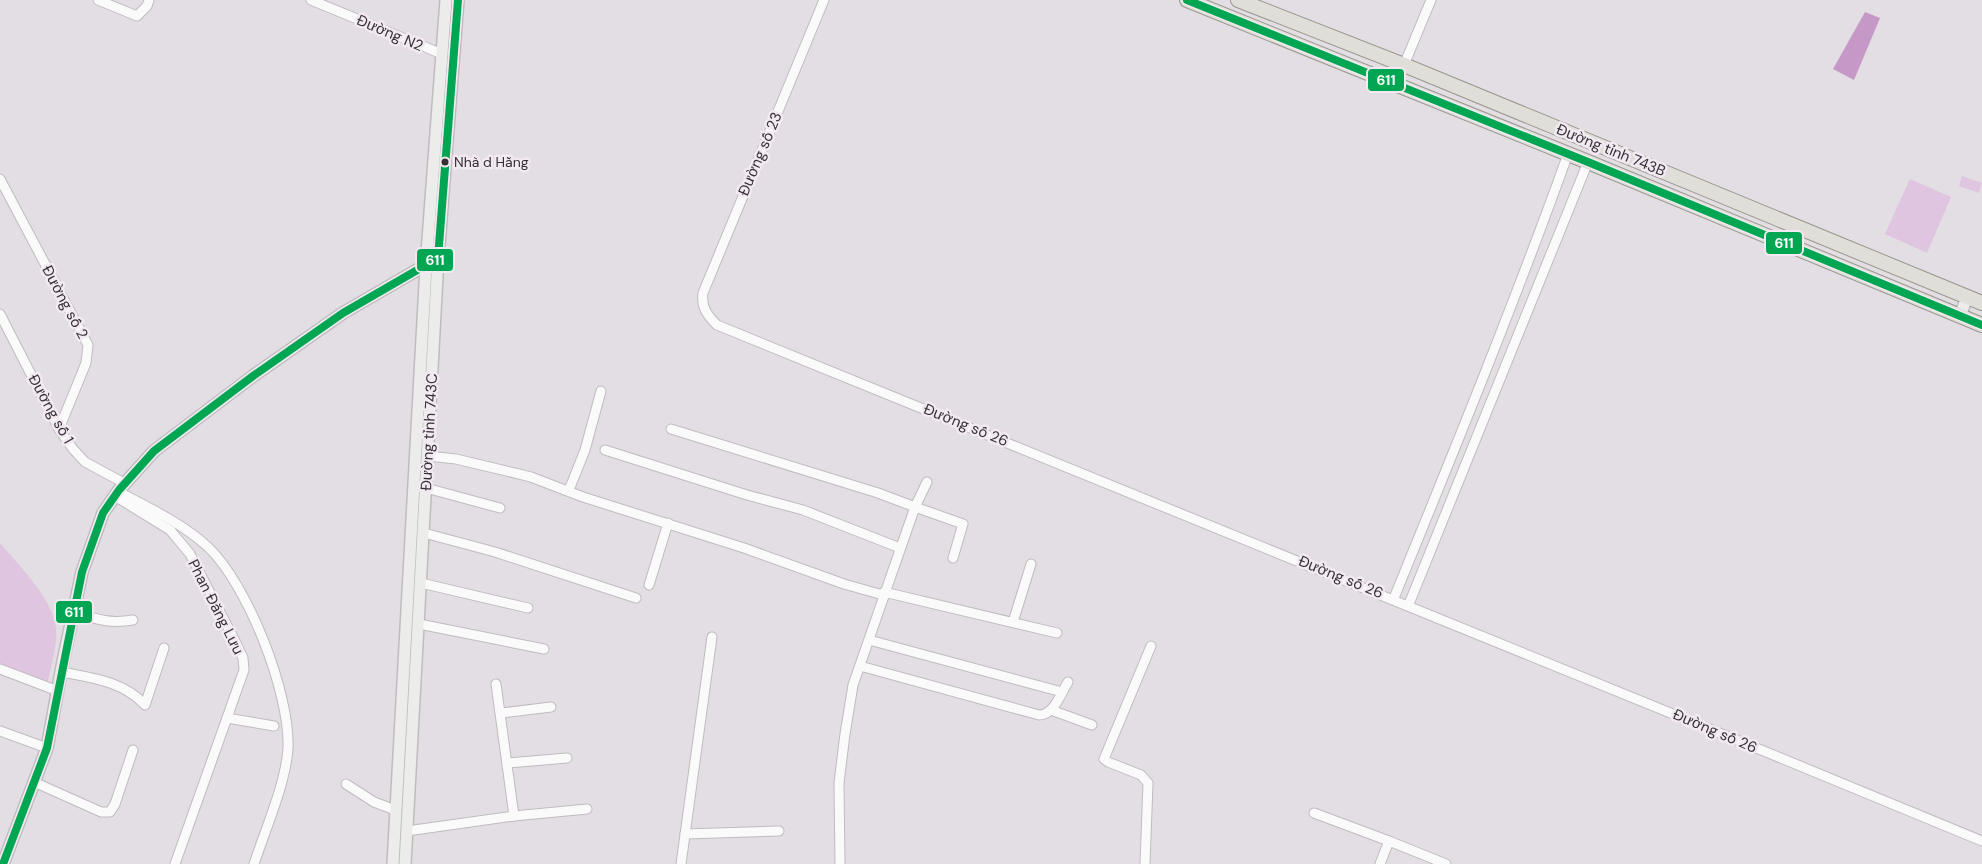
<svg xmlns="http://www.w3.org/2000/svg" width="1982" height="864" viewBox="0 0 1982 864" font-family="'DM Sans',sans-serif">
<style>
.green{fill:#e0c5e0}
.water{fill:#c698c7}
.lines{fill:none;stroke-linecap:round;stroke-linejoin:round}
.minor-casing{stroke:#bfbcbf;stroke-width:11}
.secondary-casing{stroke:#bfbcbf;stroke-width:14}
.primary-casing{stroke:#9a988f;stroke-width:16}
.minor{stroke:#fbfafb;stroke-width:9}
.secondary{stroke:#ececea;stroke-width:11}
.primary{stroke:#dfded8;stroke-width:14}
.bus-1-casing{stroke:#f2e9f2;stroke-width:11}
.bus-1{stroke:#00a651;stroke-width:8}
.bus-dot{fill:#353135;stroke:#f2e9f2;stroke-width:2}
.labels{text-anchor:middle;dominant-baseline:central;stroke-width:5;stroke-linejoin:round;paint-order:stroke}
.bus-label{font-size:14px;fill:#353135;stroke:#f2e9f2;text-anchor:start}
.street-label{font-size:15px;fill:#353135;stroke:#f2e9f2}
.line-badge{stroke:#f2e9f2;stroke-width:2}
.badge-label{font-size:14px;text-anchor:middle;font-weight:bold;fill:#fff}
</style>
<rect width="100%" height="100%" fill="#e3dee3"/>
<!-- green -->
<g class="green">
<polygon points="1962,176 1982,183 1979,193 1959,186"/>
<polygon points="1910,179 1951,197 1927,253 1885,234"/>
<path d="M1,544C20,567 53,599 56,628C58,646 50,668 47,686L0,666V545Z"/>
</g>
<!-- water -->
<polygon class="water" points="1865,12 1880,18 1854,80 1833,69"/>
<g class="lines">
<defs>
<g id="minor">
<polyline points="98,0 137,16 147,6 149,0"/>
<polyline points="311,0 442,54"/>
<path d="M824,0L703,293C701,307 707,315 717,325C1139,495 1561,667 1982,841"/>
<polyline points="1404,65 1431,0"/>
<polyline points="0,179 88,345 86,363 59,429"/>
<polyline points="0,314 59,429 73,449 85,462 124,483"/>
<polyline points="671,429 878,493 915,507 853,685 845,734 839,783 840,864"/>
<polyline points="605,450 747,495 803,510 900,548"/>
<polyline points="428,456 456,459 531,477 583,497 744,548 844,584 883,595"/>
<polyline points="927,482 915,507 963,524 953,558"/>
<polyline points="426,488 500,508"/>
<polyline points="569,490 585,450 601,391"/>
<path d="M117,491C149,508 182,523 208,547C248,585 290,693 288,748C286,783 265,830 254,864"/>
<polyline points="118,498 170,530 190,554 236,643 243,658 244,670 175,864"/>
<polyline points="424,533 495,552 636,598"/>
<polyline points="421,583 528,608"/>
<polyline points="649,585 668,523"/>
<polyline points="884,592 1057,633"/>
<path d="M1394,598C1454,451 1514,304 1568,154"/>
<polyline points="1409,604 1588,162"/>
<path d="M73,612C96,619 109,624 133,620"/>
<polyline points="1013,622 1031,564"/>
<polyline points="419,624 544,649"/>
<polyline points="869,640 1062,692"/>
<path d="M860,666L1039,715C1054,715 1061,693 1068,682"/>
<polyline points="0,669 58,691"/>
<path d="M62,672C92,678 123,681 145,705L164,648"/>
<polyline points="496,684 514,816"/>
<polyline points="1051,710 1092,725"/>
<polyline points="501,713 551,707"/>
<polyline points="227,718 274,726"/>
<polyline points="0,731 47,748"/>
<polyline points="508,763 567,758"/>
<polyline points="34,782 101,812 110,812 115,804 133,750"/>
<polyline points="346,784 374,802 395,810"/>
<polyline points="1314,813 1389,841"/>
<polyline points="407,831 514,816 587,809"/>
<polyline points="685,834 779,831"/>
<polyline points="681,864 712,637"/>
<polyline points="1145,864 1148,783 1141,775 1108,762 1104,759 1151,646"/>
<polyline points="1380,864 1389,841 1446,864"/>
</g>
<g id="secondary">
<polyline points="1960,316 1967,297"/>
<polyline points="3,864 47,748 63,661 82,572 103,513 119,490 154,451 253,376 343,313 429,263"/>
<polyline points="393,864 426,266 446,0"/>
<polyline points="405,864 438,258 458,0"/>
</g>
<g id="primary">
<polyline points="1187,0 1588,162 1982,325"/>
<polyline points="1238,0 1404,65 1982,303"/>
</g>
</defs>
<!-- minor casing -->
<use href="#minor" class="minor-casing"/>
<!-- secondary casing -->
<use href="#secondary" class="secondary-casing"/>
<!-- primary casing -->
<use href="#primary" class="primary-casing"/>
<!-- minor -->
<use href="#minor" class="minor"/>
<!-- secondary -->
<use href="#secondary" class="secondary"/>
<!-- primary -->
<use href="#primary" class="primary"/>
<defs>
<g id="bus-1">
<polyline points="1187,0 1588,162 1982,325"/>
<polyline points="3,864 47,748 82,572 103,513 119,490 154,451 253,376 343,313 438,258 458,0"/>
</g>
</defs>
<!-- bus-1 casing -->
<use href="#bus-1" class="bus-1-casing"/>
<!-- bus-1 -->
<use href="#bus-1" class="bus-1"/>
</g>
<!-- markers -->
<circle class="bus-dot" cx="445" cy="162" r="4.5"/>
<g class="labels">
<!-- bus labels -->
<g class="bus-label">
<text x="454" y="162">Nhà d Hằng</text>
</g>
<!-- street labels -->
<g class="street-label">
<text transform="translate(390 33) rotate(23)">Đường N2</text>
<text transform="translate(1611 150) rotate(22)">Đường tỉnh 743B</text>
<text transform="translate(760 154) rotate(-67)">Đường số 23</text>
<text transform="translate(65 302) rotate(62)">Đường số 2</text>
<text transform="translate(51 409) rotate(61)">Đường số 1</text>
<text transform="translate(966 425) rotate(22)">Đường số 26</text>
<text transform="translate(429 432) rotate(-87)">Đường tỉnh 743C</text>
<text transform="translate(1341 577) rotate(22)">Đường số 26</text>
<text transform="translate(216 607) rotate(63)">Phan Đăng Lưu</text>
<text transform="translate(1715 731) rotate(23)">Đường số 26</text>
</g>
</g>
<g class="line-badge">
<rect x="1367" y="68" width="38" height="24" rx="5" fill="#00a651"/>
<rect x="1765" y="231" width="38" height="24" rx="5" fill="#00a651"/>
<rect x="416" y="248" width="38" height="24" rx="5" fill="#00a651"/>
<rect x="55" y="600" width="38" height="24" rx="5" fill="#00a651"/>
</g>
<g class="badge-label">
<text x="1386" y="85">611</text>
<text x="1784" y="248">611</text>
<text x="435" y="265">611</text>
<text x="74" y="617">611</text>
</g>
</svg>
